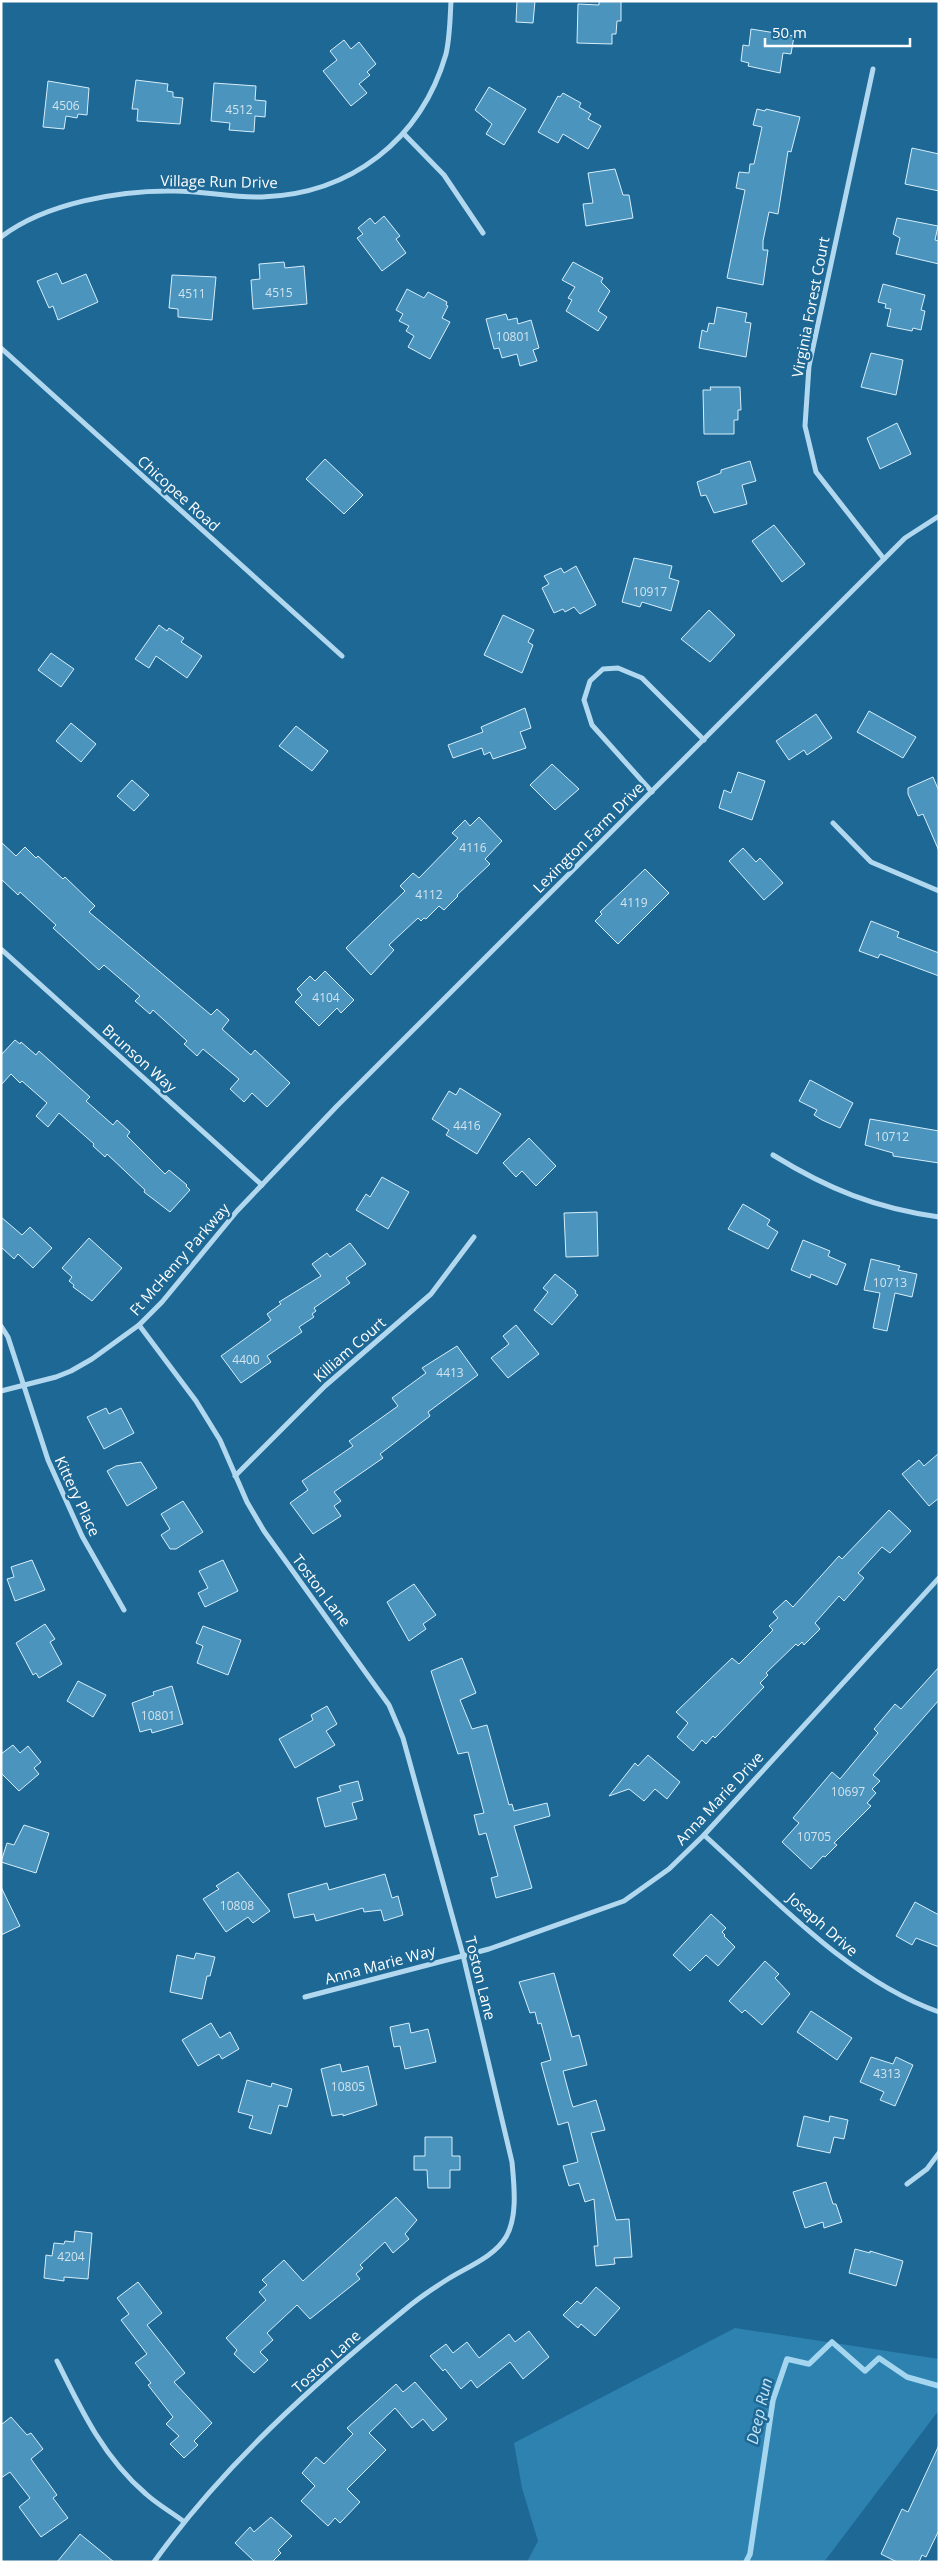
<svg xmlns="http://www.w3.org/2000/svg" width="940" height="2563" viewBox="0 0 940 2563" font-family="'Open Sans',sans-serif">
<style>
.green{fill:#2e82b0}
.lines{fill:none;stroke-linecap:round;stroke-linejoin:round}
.stream{stroke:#a4d6f0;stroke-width:5.5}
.building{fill:#4a94bd;stroke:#d7eefa}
.minor{stroke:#b1d8ef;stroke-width:5}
.labels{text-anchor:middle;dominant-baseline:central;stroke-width:5;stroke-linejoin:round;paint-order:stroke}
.number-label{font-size:12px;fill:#d2e4ee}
.street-label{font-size:15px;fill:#fff;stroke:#1e6895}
.water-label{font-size:16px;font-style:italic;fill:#c4e4f6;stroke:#1e6895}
</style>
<rect width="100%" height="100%" fill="#1e6895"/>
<!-- green -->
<polygon class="green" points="735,2328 939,2359 939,2410 824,2562 527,2562 538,2541 522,2488 514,2443"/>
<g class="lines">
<!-- stream -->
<polyline class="stream" points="746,2562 750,2554 773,2400 787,2359 809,2364 832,2342 865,2371 879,2358 907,2377 939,2386"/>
</g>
<!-- building -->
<g class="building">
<polygon points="517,1 535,1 533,23 516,22"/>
<polygon points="599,1 621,1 621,21 617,21 616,34 612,34 612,44 577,43 578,4 599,5"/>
<polygon points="751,29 794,36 791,54 783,53 780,73 748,66 749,63 741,61 743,45 749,46"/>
<polygon points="344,40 351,49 359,42 376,64 367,72 370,75 359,84 367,93 351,106 323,71 337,60 330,51"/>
<polygon points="136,80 168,84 167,91 173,92 173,97 183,98 180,124 137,121 138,109 132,109"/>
<polygon points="48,81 89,88 87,115 78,114 77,118 66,116 64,129 43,127"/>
<polygon points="214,83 256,86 255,100 266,101 265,117 255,116 254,132 229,130 230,123 211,121"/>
<polygon points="489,87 526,109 504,145 486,134 492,124 475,110"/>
<polygon points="563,93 581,103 579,107 591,114 588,119 601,126 588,149 563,134 558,143 538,132 558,96 560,97"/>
<polygon points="757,109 765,111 766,109 800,117 791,152 788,151 778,214 769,212 763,241 763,250 768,250 763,285 727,278 745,190 736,188 739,172 749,173 750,164 754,164 762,127 753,125"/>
<polygon points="912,148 939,154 939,191 905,184"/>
<polygon points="615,169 623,195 629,195 633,218 586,226 583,204 593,203 588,173"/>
<polygon points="384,216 400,236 396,239 406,253 382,271 357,238 363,234 358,228 370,218 375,224"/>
<polygon points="897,218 938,226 935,240 939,241 939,264 896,254 900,238 893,234"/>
<polygon points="284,262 285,268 304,266 307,304 253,309 251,280 260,279 259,264"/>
<polygon points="573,262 603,278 601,282 610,291 598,311 607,317 598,331 566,311 572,300 568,298 575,287 562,280"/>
<polygon points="57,273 62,284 86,274 98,302 58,320 53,306 49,308 37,281"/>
<polygon points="172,275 216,277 212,320 178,317 178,309 169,308"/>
<polygon points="883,284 925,295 921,310 925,311 921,330 913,328 912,331 887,326 891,309 885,308 886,304 878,302"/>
<polygon points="407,289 424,298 428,292 447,302 446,305 448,306 442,318 450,322 430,359 408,347 414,336 406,331 409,326 399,321 403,314 396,310"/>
<polygon points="717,307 747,313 745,322 751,323 746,357 699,348 702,330 707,332 709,323 714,324"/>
<polygon points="506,314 508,320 517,318 518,324 531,320 539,348 533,350 537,361 520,366 517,354 502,358 499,348 494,349 486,319"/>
<polygon points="871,353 903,360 896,395 861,387"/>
<polygon points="710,387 740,387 741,410 738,410 738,420 734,420 734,434 704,434 703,390 711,390"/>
<polygon points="897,423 911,454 880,469 867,438"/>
<polygon points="325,459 363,495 344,514 306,479"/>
<polygon points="750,461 756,481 742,485 747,504 714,513 706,495 701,496 697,482 721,473 721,470"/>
<polygon points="774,525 805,564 782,582 752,541"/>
<polygon points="634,558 672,566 669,578 679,581 671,611 642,602 640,607 622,602"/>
<polygon points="576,566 596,605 580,614 574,607 565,612 563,609 554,613 542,588 549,584 544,576 561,568 564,573"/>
<polygon points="709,610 735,635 710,662 681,639"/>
<polygon points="503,615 534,630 528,642 533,645 522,673 484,655"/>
<polygon points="159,625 167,631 169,628 184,638 181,642 202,656 187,678 156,656 149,668 135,659"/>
<polygon points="51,653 74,669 61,687 38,670"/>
<polygon points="525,708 531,728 520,732 526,748 493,759 490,752 484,755 482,748 453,758 448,745 483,732 481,727"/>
<polygon points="869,711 916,737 903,758 857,732"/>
<polygon points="816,714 832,738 807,755 804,750 789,760 776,741"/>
<polygon points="71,723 96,744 81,762 56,741"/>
<polygon points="296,726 328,751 312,771 279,746"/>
<polygon points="552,764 579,789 555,810 530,785"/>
<polygon points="738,772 765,781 752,820 719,808 724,790 731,793"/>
<polygon points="933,777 939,791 939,851 923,814 918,816 908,794 908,788"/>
<polygon points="132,780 149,795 134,811 117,796"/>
<polygon points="479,817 502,841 485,859 490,864 457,895 458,896 444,910 439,906 426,919 424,918 421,921 418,918 389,945 394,950 371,975 346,948 405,891 400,886 413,873 419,878 458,838 452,833 465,820 470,826"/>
<polygon points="1,842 16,856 25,847 36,858 38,856 63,879 65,877 95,906 89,912 211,1015 217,1009 229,1020 222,1029 251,1055 255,1050 290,1083 267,1107 252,1093 244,1102 230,1089 239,1079 203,1049 197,1056 184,1044 187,1041 153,1010 150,1014 135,1001 140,996 104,965 99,970 53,928 56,925 20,892 18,895 1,879"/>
<polygon points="743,848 756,862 760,858 783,883 764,900 729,861"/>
<polygon points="645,869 669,893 618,944 595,921 602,914 600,912"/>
<polygon points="871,921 899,932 897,937 939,953 939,976 880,954 878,958 859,951"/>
<polygon points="325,971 354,1000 341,1013 337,1008 319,1026 295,1002 302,995 297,989 310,976 315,981"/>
<polygon points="15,1040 20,1044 21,1042 36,1055 39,1051 90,1097 86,1101 113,1125 117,1120 130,1132 127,1136 165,1174 169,1170 187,1185 186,1186 190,1190 170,1212 144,1192 145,1190 107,1154 105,1157 93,1146 94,1144 59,1113 48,1127 36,1116 47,1103 22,1081 20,1083 11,1074 1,1085 1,1055"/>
<polygon points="810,1080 853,1103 840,1128 822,1120 814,1115 817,1110 799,1101"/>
<polygon points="460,1088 501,1114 477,1154 446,1135 449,1130 432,1119 449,1091 456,1095"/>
<polygon points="870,1119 939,1131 939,1163 893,1156 893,1153 865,1145"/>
<polygon points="529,1138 556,1166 536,1186 522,1171 516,1177 503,1163"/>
<polygon points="382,1177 409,1192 388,1229 356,1210 366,1194 370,1197"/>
<polygon points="743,1204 770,1220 767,1225 778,1232 768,1249 728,1229"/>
<polygon points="597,1212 598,1256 566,1257 564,1213"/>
<polygon points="1,1217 22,1235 30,1227 52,1248 33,1268 18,1254 14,1259 1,1247"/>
<polygon points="89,1238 122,1268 92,1301 73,1287 74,1285 69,1281 72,1277 62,1268"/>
<polygon points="803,1240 830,1251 828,1256 846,1264 837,1285 811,1274 810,1278 791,1270"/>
<polygon points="350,1243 366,1264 346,1278 350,1283 314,1308 316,1311 312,1314 314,1317 299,1327 302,1332 267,1356 271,1362 241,1383 221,1356 271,1320 267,1314 281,1304 279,1302 321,1276 312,1264 327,1253 330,1257"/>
<polygon points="871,1259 900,1266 898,1270 917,1274 912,1297 895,1293 887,1331 873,1328 880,1293 864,1290"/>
<polygon points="555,1274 576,1291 575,1293 578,1295 552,1325 534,1310 548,1292 543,1288"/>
<polygon points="516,1325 539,1354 508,1378 491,1358 509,1344 503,1336"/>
<polygon points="457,1346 478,1375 428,1412 430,1416 380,1454 383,1458 334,1492 341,1501 334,1506 341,1516 313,1534 290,1503 308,1490 302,1481 353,1446 349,1441 398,1406 392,1398 426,1373 422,1368"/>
<polygon points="106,1408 109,1414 121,1408 134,1433 104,1449 87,1417"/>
<polygon points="939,1453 939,1498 929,1506 902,1474 919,1460 924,1466"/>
<polygon points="141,1462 157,1488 127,1506 107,1471 116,1466"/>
<polygon points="183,1501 203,1532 176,1549 170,1549 161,1535 170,1529 161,1514"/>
<polygon points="889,1510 911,1531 890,1553 882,1547 858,1573 864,1578 844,1601 839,1596 815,1623 820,1629 804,1645 802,1642 798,1646 796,1644 766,1673 768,1675 760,1683 764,1687 715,1738 713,1736 706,1744 702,1740 693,1751 677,1737 688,1723 676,1712 732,1658 739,1664 773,1630 769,1626 778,1618 773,1612 786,1600 793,1607 839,1556 842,1559"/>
<polygon points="32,1560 45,1590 15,1601 7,1579 14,1577 11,1567"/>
<polygon points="223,1560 238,1591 205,1607 198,1593 208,1588 199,1571"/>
<polygon points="414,1584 436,1615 423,1624 426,1629 409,1641 387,1602"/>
<polygon points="45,1624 55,1639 50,1642 62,1664 39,1678 36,1673 33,1675 16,1643"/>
<polygon points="203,1626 241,1640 228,1675 197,1663 203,1646 196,1643"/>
<polygon points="462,1658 476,1693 460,1700 472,1729 487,1725 509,1805 512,1804 514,1811 547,1803 550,1816 514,1826 532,1888 496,1898 491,1878 498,1876 486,1833 479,1835 474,1815 484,1813 468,1752 458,1754 431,1671"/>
<polygon points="939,1667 939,1700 873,1775 880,1781 872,1789 876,1793 867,1803 871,1806 834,1843 837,1845 825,1857 823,1856 811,1869 782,1842 799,1823 793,1818 832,1772 840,1779 878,1733 874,1729 895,1704 901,1709"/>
<polygon points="78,1681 106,1695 93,1717 67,1701"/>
<polygon points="172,1686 183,1724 152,1733 151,1729 140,1732 132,1703 154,1695 153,1692"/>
<polygon points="327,1706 337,1724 326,1731 335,1745 295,1768 279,1739 313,1720 311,1715"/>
<polygon points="13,1745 20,1753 28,1746 41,1762 34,1768 39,1774 19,1791 1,1773 1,1754"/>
<polygon points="648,1755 680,1782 667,1799 655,1789 644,1801 629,1789 609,1796 635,1763 638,1766"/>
<polygon points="358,1781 363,1800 352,1803 357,1819 325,1827 317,1798 341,1791 339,1786"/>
<polygon points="24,1825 49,1833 36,1873 1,1862 7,1843 14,1845"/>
<polygon points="238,1872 270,1911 253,1923 248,1917 226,1932 203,1899 219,1889 216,1886"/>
<polygon points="385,1874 392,1898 398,1896 403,1915 384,1921 381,1910 364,1912 363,1908 316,1921 314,1914 294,1918 288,1894 327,1883 329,1890"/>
<polygon points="1,1887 20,1926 1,1935"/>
<polygon points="915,1902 939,1915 939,1947 916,1938 912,1945 896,1936"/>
<polygon points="711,1914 726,1928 722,1932 725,1935 724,1936 735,1947 718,1966 706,1955 690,1971 673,1955"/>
<polygon points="196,1953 215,1957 210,1976 207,1976 202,1999 170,1992 177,1955 194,1959"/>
<polygon points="765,1961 779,1974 775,1978 790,1994 762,2025 745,2010 742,2013 729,2001"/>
<polygon points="554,1973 572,2037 579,2035 587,2065 563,2071 571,2101 573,2107 596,2100 605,2130 591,2133 616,2220 629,2219 632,2257 614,2258 615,2264 596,2266 594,2246 598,2246 594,2199 585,2202 579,2183 569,2186 563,2166 578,2162 568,2122 558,2125 541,2063 551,2060 541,2023 538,2024 535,2012 530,2013 519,1982"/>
<polygon points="811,2011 852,2038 837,2060 797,2032"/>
<polygon points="211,2023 220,2038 230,2032 239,2049 222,2059 219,2054 198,2066 182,2040"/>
<polygon points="409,2023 411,2033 428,2029 436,2062 405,2069 400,2046 394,2047 390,2027"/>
<polygon points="871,2057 893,2064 896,2057 913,2065 895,2106 880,2100 884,2092 860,2082"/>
<polygon points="340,2064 342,2072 368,2066 377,2105 343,2116 343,2114 332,2116 321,2069"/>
<polygon points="247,2080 271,2087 272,2083 292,2089 287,2107 279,2105 271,2134 249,2128 253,2116 238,2112"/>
<polygon points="804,2116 829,2122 830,2116 848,2120 844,2139 834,2137 830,2153 797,2146"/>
<polygon points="425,2137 452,2137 452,2156 460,2156 460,2170 450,2170 450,2188 428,2188 427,2170 414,2170 414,2156 425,2156"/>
<polygon points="826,2182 833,2204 836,2204 842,2222 824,2228 823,2222 805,2228 793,2192"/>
<polygon points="396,2197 417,2220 405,2234 409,2239 393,2253 385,2242 360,2265 363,2268 356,2274 360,2279 310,2319 297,2305 267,2333 273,2340 260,2352 268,2360 254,2373 234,2354 237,2350 226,2338 266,2300 259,2292 267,2285 262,2280 284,2260 303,2281"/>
<polygon points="75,2231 92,2233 88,2279 64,2277 64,2281 44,2278 46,2255 52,2256 54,2243 64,2244 65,2241 74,2242"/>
<polygon points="855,2249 870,2253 870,2251 903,2261 896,2286 849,2273"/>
<polygon points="138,2282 162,2313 147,2325 185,2373 174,2382 212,2423 194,2441 198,2445 184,2458 170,2444 179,2436 166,2424 173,2417 148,2385 151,2383 135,2363 147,2354 121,2320 129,2314 117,2298"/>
<polygon points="596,2287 620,2308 595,2336 581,2324 578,2328 563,2315 577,2301 581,2304"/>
<polygon points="529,2331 549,2357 523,2379 510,2362 477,2388 471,2380 461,2389 445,2369 443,2371 430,2356 446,2344 453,2353 467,2342 479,2358 509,2334 515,2342"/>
<polygon points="415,2382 447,2419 433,2431 423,2419 412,2428 395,2408 369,2433 386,2450 347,2489 360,2502 340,2523 335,2518 328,2526 301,2501 315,2486 302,2473 316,2457 324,2464 353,2434 347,2428 396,2384 403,2392"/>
<polygon points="11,2417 27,2435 31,2433 43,2449 31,2459 57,2495 53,2498 68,2518 41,2537 19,2507 30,2498 10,2472 1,2478 1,2425"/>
<polygon points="939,2445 939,2530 926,2557 922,2555 919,2562 897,2562 881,2554 902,2509 908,2512"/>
<polygon points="271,2517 292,2536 278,2550 281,2553 272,2562 255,2562 235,2543 250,2527 254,2532"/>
<polygon points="80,2534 114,2562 57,2562"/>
</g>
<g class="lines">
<!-- minor -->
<g class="minor">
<polyline points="873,69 809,366 805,426 816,472 884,559"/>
<polyline points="404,134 444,175 483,233"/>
<path d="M1,237C45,203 120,190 175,191C204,191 233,198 262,197C351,194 421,140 446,54C450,37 450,18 451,1"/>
<polyline points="1,348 342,656"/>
<polyline points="652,792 592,725 584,700 590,681 603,669 618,668 642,678 704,740"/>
<polyline points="833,823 871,862 939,891"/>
<polyline points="1,949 262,1185"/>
<path d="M773,1155C828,1189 875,1208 939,1217"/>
<path d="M139,1325L196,1401L220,1440L247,1502L264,1531L389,1705L403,1738L463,1955L512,2162C514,2185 518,2216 506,2237C494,2257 467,2267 448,2279C432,2289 416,2300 402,2312C311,2386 222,2467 154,2562"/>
<polyline points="1,1326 8,1337 48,1460 82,1536 124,1610"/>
<polyline points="1,1391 56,1377 71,1371 92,1359 139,1325 162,1302 237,1211 337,1106 905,538 939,516"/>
<polyline points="235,1476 325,1386 431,1294 474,1237"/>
<path d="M704,1835C774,1898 848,1980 939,2012"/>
<polyline points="305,1997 489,1949 624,1901 669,1869 704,1835 939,1578"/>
<polyline points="907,2184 927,2169 939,2153"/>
<path d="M57,2361C81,2410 104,2458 146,2494C157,2504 171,2512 183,2521"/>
</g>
</g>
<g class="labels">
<!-- number labels -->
<g class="number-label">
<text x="66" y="105">4506</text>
<text x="239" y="109">4512</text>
<text x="279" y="292">4515</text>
<text x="192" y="293">4511</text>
<text x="513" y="336">10801</text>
<text x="650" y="591">10917</text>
<text x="473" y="847">4116</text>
<text x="429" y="894">4112</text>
<text x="634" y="902">4119</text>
<text x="326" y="997">4104</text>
<text x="467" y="1125">4416</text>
<text x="892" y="1136">10712</text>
<text x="890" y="1282">10713</text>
<text x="246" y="1359">4400</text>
<text x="450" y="1372">4413</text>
<text x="158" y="1715">10801</text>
<text x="848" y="1791">10697</text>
<text x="814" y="1836">10705</text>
<text x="237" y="1905">10808</text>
<text x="887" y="2073">4313</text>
<text x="348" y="2086">10805</text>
<text x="71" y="2256">4204</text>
</g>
<!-- street labels -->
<g class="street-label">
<text transform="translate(219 181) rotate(1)">Village Run Drive</text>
<text transform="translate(810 307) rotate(-79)">Virginia Forest Court</text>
<text transform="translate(179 493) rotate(42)">Chicopee Road</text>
<text transform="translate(588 837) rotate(-45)">Lexington Farm Drive</text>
<text transform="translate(140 1058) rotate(42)">Brunson Way</text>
<text transform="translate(179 1259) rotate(-49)">Ft McHenry Parkway</text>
<text transform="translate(349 1349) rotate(-41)">Killiam Court</text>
<text transform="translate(78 1496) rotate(65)">Kittery Place</text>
<text transform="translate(322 1590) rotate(53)">Toston Lane</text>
<text transform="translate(719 1798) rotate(-47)">Anna Marie Drive</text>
<text transform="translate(823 1924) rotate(41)">Joseph Drive</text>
<text transform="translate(380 1964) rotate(-15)">Anna Marie Way</text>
<text transform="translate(481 1978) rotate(76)">Toston Lane</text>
<text transform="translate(326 2361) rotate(-42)">Toston Lane</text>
</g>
<!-- water labels -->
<g class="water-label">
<text transform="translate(759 2411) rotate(-77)">Deep Run</text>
</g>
</g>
<!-- border -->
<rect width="940" height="2563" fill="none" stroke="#ffffff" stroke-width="5"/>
<!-- scale -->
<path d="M765 38v8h145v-8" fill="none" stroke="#ffffff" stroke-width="2.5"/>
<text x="772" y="38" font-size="15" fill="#ffffff" stroke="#1e6895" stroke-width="4" paint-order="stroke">50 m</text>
</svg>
